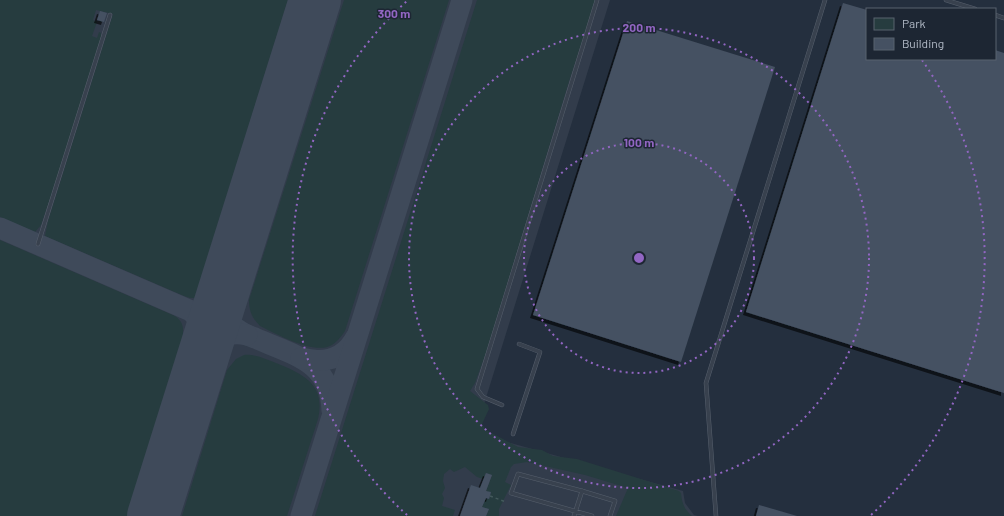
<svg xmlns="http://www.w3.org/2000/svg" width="1004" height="516" viewBox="0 0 1004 516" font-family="Barlow,sans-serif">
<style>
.airport{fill:#323c4b}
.green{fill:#263c3f}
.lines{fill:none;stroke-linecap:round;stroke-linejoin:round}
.taxiway{stroke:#3f4a5a;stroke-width:21}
.runway{stroke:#3f4a5a;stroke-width:52}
.building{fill:#455162;filter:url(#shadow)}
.lane-casing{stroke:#565f6c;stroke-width:4.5}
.path{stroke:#44595c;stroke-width:1.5;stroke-dasharray:3 3;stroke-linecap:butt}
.lane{stroke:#38414e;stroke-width:3.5}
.ring{fill:none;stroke:#9266c3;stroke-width:2;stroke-dasharray:2 4}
.centre{fill:#9266c3;stroke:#1d2633;stroke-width:2}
.ring-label{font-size:12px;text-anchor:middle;font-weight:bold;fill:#9266c3;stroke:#1d2633;stroke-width:3;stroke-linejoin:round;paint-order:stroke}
</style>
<defs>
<filter id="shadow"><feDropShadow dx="-3" dy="3" stdDeviation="0" flood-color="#0009"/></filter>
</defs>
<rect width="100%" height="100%" fill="#242f3e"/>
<!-- airport -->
<polygon class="airport" points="0,0 610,0 475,433 683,491 685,503 694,515 698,516 0,516"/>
<!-- green -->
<g class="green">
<polygon points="0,0 288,0 195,298 190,298 184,296 45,236 48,221 113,14 96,10 93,20 97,22 92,36 97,38 99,32 101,33 101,40 61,167 41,225 35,232 0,217"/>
<path d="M344,0H449L345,331C341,337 336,343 330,346C313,354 276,334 260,326C252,318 249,311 249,300Z"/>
<path d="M477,0H596L571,75L487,350L475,383L470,391L488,405L489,409L482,424L486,430L518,447L542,450L553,456L577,459L679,491L681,493C682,503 684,509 692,516H616L628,488L585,475L527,462L514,464L511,467L505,482L511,485L499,509V516H486L489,509L482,507L486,498L489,499L491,493L486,491L492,475L486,473L483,479L477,477L465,467L454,472L450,469L444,474L443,481L445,488L442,494L444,498L442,506L455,510L453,516H315Z"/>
<path d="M0,240L175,316C184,322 184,330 182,340L127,516H0Z"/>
<path d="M244,355C256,354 265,359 276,363C303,374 326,384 318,419L287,516H182L227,370L236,359Z"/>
</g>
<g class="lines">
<!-- taxiway -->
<g class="taxiway">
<path d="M0,228L191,311C203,324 205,331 205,348"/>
<path d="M227,280C226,290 222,301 225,311C228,326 241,333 255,338C293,355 331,361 332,411"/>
<path d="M301,358C323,364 344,360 356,337"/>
<path d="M201,363C210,344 223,329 247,335"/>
<polyline points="301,516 462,0"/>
</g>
<!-- runway -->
<polyline class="runway" points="153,516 315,0"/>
</g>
<!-- building -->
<g class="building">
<polygon points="843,3 867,10 867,59 995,59 995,50 1004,53 1004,393 746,312"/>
<polygon points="100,11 107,13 104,22 97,20"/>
<polygon points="627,21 775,67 681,362 533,315"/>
<polygon points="486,473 492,475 486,491 491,492 489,499 486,498 482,507 489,509 486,516 460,516 471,485 480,488"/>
<polygon points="759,505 797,516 756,516"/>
</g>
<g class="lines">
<defs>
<g id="lane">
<polyline points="946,0 975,9"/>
<polyline points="995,15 1004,18"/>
<polyline points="38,244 110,15"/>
<polyline points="502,405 483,397 477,389 597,0"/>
<polyline points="513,434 540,352 519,344"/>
<polyline points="582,491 615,501 610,516"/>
<polyline points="574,516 582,491 518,474 511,493 592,516"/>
<polyline points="716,516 706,383 825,0"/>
</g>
</defs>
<!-- lane casing -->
<use href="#lane" class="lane-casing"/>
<!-- path -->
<polyline class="path" points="490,496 506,502"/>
<!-- lane -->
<use href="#lane" class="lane"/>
</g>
<!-- distance rings -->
<g class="ring">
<circle cx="639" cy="258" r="115"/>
<circle cx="639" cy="258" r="230"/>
<path d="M407 515A346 346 0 0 1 407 1M922 60A346 346 0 0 1 871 515"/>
</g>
<circle cx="639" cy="258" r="6" class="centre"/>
<g class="ring-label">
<text x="394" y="18">300 m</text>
<text x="639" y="32">200 m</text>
<text x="639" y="147">100 m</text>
</g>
<!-- legend -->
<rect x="866" y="8" width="130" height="52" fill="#1d2633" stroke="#59626f"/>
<rect x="874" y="18" width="20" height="12" fill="#263c3f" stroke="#59626f"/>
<text x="902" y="28" font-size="12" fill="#b4bcc9">Park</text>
<rect x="874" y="38" width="20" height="12" fill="#455162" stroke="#59626f"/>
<text x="902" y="48" font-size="12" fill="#b4bcc9">Building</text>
</svg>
